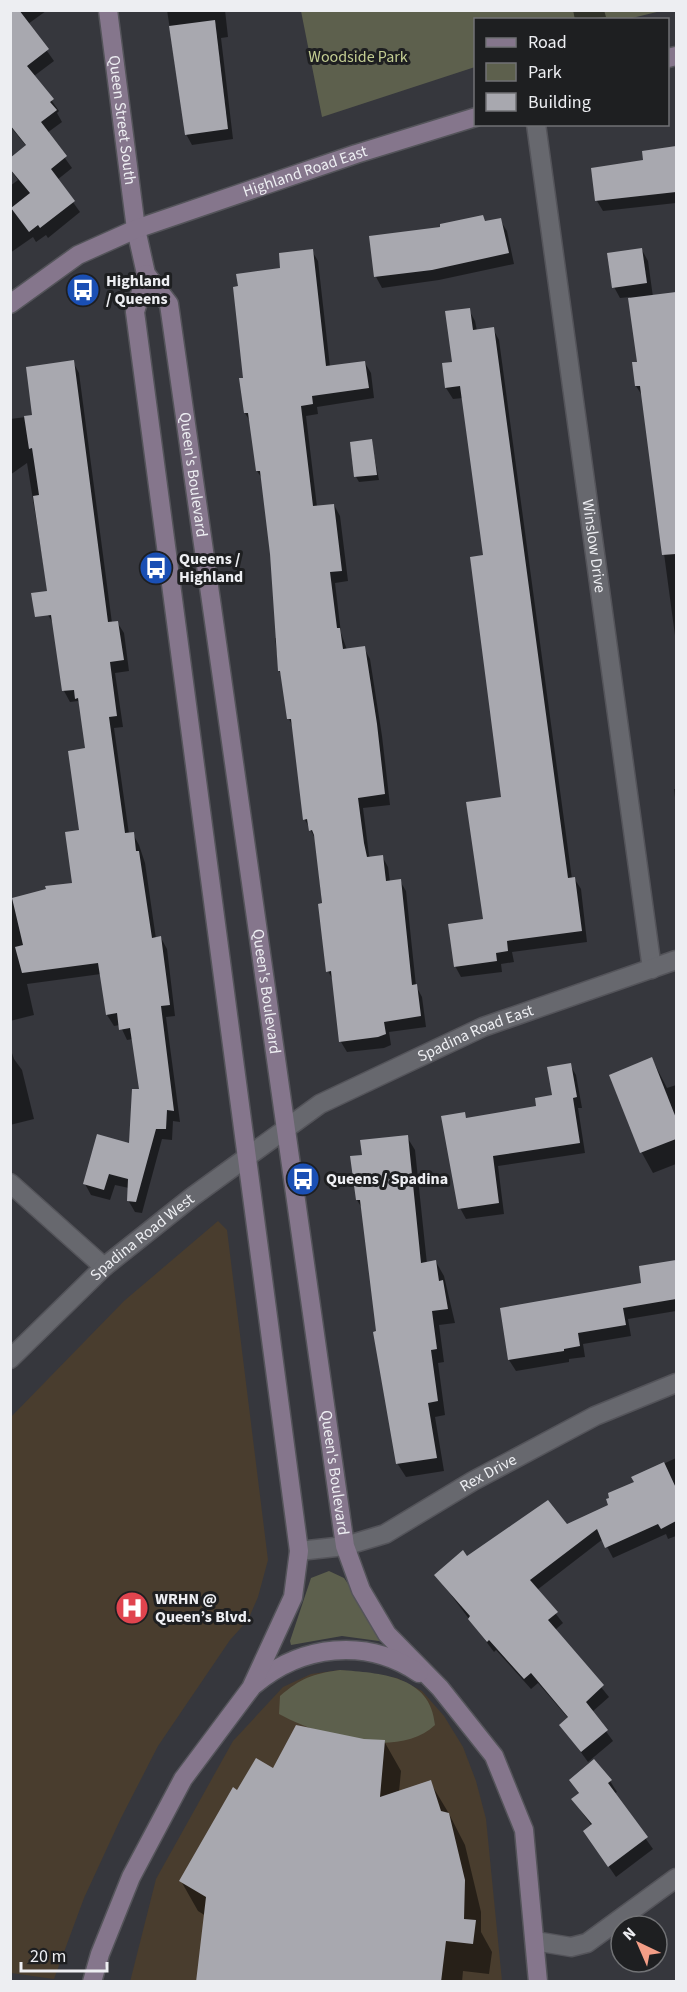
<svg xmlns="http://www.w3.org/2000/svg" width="687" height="1992" viewBox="0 0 687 1992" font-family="'Source Sans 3',sans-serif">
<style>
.medical{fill:#493d2e}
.green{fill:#5d604d}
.shadow{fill:#0007}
.building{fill:#a8a8af}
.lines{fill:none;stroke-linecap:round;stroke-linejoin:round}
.street-casing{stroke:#54545a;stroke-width:21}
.secondary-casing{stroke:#54545a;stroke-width:21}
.street{stroke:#67686e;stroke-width:18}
.secondary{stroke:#85768c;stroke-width:18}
.labels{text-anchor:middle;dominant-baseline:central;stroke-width:6;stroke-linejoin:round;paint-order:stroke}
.park-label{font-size:16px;fill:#c3cd92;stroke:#1e1f21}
.street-label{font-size:16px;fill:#edeef2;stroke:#1e1f21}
.poi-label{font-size:16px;font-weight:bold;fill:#edeef2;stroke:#1e1f21;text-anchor:start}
</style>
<rect width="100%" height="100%" fill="#36373d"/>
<!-- medical -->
<g class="medical">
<polygon points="218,1221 227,1230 268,1560 258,1597 248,1620 230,1640 158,1746 121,1818 84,1898 54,1979 11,1973 11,1417 124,1301"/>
<polygon points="340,1670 397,1678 422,1691 444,1716 463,1747 476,1781 486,1819 502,1981 130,1982 156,1879 233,1741 283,1687 311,1674"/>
</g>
<!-- green -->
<g class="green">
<polygon points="301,11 301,10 661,11 628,19 476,20 475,67 322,117"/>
<polygon points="329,1571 344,1578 385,1637 386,1642 342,1636 291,1645 290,1641 311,1578"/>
<path d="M340,1670C379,1673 431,1675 435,1725C398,1760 319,1736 279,1714L280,1696C301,1678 312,1674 340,1670Z"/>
</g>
<!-- shadow -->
<g class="shadow">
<polygon points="10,10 46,11 28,24 54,61 34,76 59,111 57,113 62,122 47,133 72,168 57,180 80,212 48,238 46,235 36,242 33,237 10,253 10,186 18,180 10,169 27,147 10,126"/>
<polygon points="167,10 225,10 228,37 221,38 233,139 192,145 186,134"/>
<polygon points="573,10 604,10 606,17 575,20"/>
<polygon points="676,147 676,203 603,211 597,201 592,169 645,161 643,152"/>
<polygon points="500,220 507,231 514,264 439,280 382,288 376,277 486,223"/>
<polygon points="642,250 648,261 653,297 676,293 676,643 643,397 636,386 639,363 630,297 620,298 614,287"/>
<polygon points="312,251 318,261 330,367 365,363 371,373 374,398 317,407 318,414 306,416 317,507 334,505 340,516 348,581 335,583 341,633 347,650 364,648 370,659 382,736 390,805 363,808 369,855 370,858 382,856 388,867 390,882 400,881 406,891 416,986 422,997 426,1027 389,1032 391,1045 384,1048 347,1052 341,1042 334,982 328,971 316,840 305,820 293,727 289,719 283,677 279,671 275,638 279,638 263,480 257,471 251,423 245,413 244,379 282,269"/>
<polygon points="469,310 475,321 477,331 493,329 499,340 572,879 574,878 581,889 587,942 512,952 514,962 501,964 502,972 461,977 455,966 485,921 502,799 484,557 463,398 453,399 446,388 443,365 454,363"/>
<polygon points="73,362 79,373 112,623 117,622 124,633 129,671 115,673 123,727 114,728 129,834 133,834 139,845 145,863 156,939 161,938 167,949 175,1016 166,1017 180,1122 173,1121 172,1140 162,1139 142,1213 135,1212 128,1200 129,1188 115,1185 110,1200 91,1195 85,1184 131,1145 141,1091 133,1039 127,1040 120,1025 114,1026 107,1015 101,974 27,984 34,1015 10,1021 10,900 74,884 86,750 81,706 78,701 70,702 64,691 55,626 48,615 48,592 27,463 10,475 10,419 34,416"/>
<polygon points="371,441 379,480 359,482 356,477"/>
<polygon points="674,789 676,789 676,806"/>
<polygon points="10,1047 14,1059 22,1070 34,1119 10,1125"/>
<polygon points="652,1059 667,1088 676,1085 676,1164 653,1173 642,1153 611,1075"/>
<polygon points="570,1065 576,1075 582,1108 578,1108 585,1153 498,1166 504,1214 466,1219 460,1208 464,1114 467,1119 538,1108 553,1096"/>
<polygon points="407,1137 415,1150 427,1264 436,1262 444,1276 455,1323 439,1325 444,1362 438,1363 445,1415 435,1417 444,1471 406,1477 397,1463 377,1333 363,1210 357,1200 363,1156"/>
<polygon points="676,1262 676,1311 628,1319 631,1336 583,1344 585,1357 569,1359 569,1362 516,1371 509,1360 643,1284 640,1267"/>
<polygon points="676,1458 676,1536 668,1539 666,1534 613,1558 603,1539 537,1590 563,1623 555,1630 609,1697 592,1712 613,1741 588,1762 561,1725 569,1719 538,1683 531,1689 496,1650 494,1652 436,1575 467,1558 567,1526 610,1506 636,1482 633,1478"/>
<polygon points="363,1740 384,1741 401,1771 399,1792 430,1782 448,1812 465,1845 481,1912 481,1932 492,1952 489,1974 463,1971 462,1982 198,1982 206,1916 198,1911 181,1881 238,1792 274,1770"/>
<polygon points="571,1781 610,1781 617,1792 614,1794 653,1849 616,1877 585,1832 592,1826 573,1800 580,1795"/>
</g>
<!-- building -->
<g class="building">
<polygon points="10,10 19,10 49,49 27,66 54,99 50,102 57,110 41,122 67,156 51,169 75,201 40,228 38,225 29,232 11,208 30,193 10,169 10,158 26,145 10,125"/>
<polygon points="215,20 228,129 185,135 169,26"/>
<polygon points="676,146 676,192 595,201 591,168 643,160 642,151"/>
<polygon points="483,215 485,221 501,218 509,253 432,270 374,277 369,236 440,227 440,224"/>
<polygon points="642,248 647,283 612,288 607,253"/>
<polygon points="313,249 326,366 365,361 369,388 312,396 313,404 301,406 313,506 334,504 342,571 330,572 337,628 340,628 343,649 365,646 377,724 385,794 358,798 364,843 367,857 383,855 386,881 401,879 412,985 417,984 421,1016 384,1022 386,1034 378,1037 339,1042 331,971 326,972 318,904 322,903 314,835 312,830 309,831 307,819 303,820 291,719 287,719 280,671 278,671 270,554 260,471 256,471 248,413 244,413 239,378 243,378 233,287 238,286 236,274 280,268 279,253"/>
<polygon points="676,292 676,554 662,555 640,386 635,386 632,362 637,362 628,298"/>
<polygon points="470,308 473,330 494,327 568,878 575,877 582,931 507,941 508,951 496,953 497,961 454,967 448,924 483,919 466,802 501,797 470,557 483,555 460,386 445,388 442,363 452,362 445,311"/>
<polygon points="74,360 108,622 118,621 124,660 110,662 117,716 109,717 125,833 134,832 136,851 139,851 152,938 161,936 170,1005 161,1006 174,1111 167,1110 166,1129 156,1129 136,1202 127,1201 128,1179 109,1174 104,1190 83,1184 97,1134 129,1143 132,1089 139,1089 130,1028 119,1030 117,1013 106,1015 98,963 22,973 15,947 23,945 12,898 46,889 45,886 72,883 65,832 79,830 68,751 85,748 78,698 75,699 74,690 62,691 51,615 35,617 31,593 47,591 33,496 39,495 32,448 29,449 24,416 32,415 26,367"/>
<polygon points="372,439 377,475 354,477 350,442"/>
<polygon points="652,1057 676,1118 676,1139 640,1153 609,1075"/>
<polygon points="571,1063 577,1097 573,1098 580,1143 493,1156 499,1203 458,1209 441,1116 465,1112 466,1118 536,1106 535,1098 552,1095 547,1067"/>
<polygon points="408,1135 421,1263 436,1260 439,1281 443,1280 448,1309 432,1311 437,1349 431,1350 438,1401 428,1403 437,1458 396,1464 373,1332 376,1331 360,1200 356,1200 350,1156 362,1155 360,1140"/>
<polygon points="676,1260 676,1299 623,1308 626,1325 578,1333 580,1346 564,1349 564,1351 508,1360 500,1308 641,1283 639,1266"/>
<polygon points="664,1462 676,1488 676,1521 661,1529 658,1524 605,1548 597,1529 530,1580 558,1612 548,1620 604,1685 586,1702 608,1730 581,1752 559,1725 568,1717 531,1673 524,1679 489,1640 487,1642 468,1619 470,1616 434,1575 463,1550 467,1556 548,1500 567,1524 608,1505 606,1499 609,1498 608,1493 634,1482 631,1477"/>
<polygon points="296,1725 364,1739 385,1740 380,1797 431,1780 441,1811 449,1813 465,1880 464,1919 476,1920 473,1944 446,1941 441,1982 196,1982 206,1897 179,1881 233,1787 237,1790 256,1758 273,1768"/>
<polygon points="594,1759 612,1780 608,1783 648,1837 608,1867 583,1831 592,1824 571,1799 579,1793 569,1780"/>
</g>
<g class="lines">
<defs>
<g id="street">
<path id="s1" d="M536,124L652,969"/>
<polyline points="10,1183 104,1267"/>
<path id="s2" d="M10,1359L104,1267L192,1197L320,1104L483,1027L676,960"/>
<path id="s3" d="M299,1551L345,1546L385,1534L473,1481L595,1416L676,1383"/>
<polyline points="535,1941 571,1947 587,1943 676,1878"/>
</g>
<g id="secondary">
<path id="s4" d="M108,10L136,229L146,274L169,304L345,1546L361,1590L387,1634L440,1688L494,1756L524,1830L538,1982"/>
<polyline points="668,58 676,56"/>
<path id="s5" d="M10,304L78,255L136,229L356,154L476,117"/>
<path d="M254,1685C301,1645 366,1637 419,1673"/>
<polyline points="92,1982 100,1954 131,1877 183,1779 251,1688 293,1597 299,1551 135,312 146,274"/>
</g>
</defs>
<!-- street casing -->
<use href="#street" class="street-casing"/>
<!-- secondary casing -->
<use href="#secondary" class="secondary-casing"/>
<!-- street -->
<use href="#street" class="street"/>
<!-- secondary -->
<use href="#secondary" class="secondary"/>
</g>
<!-- icons -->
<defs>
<symbol id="bus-disc" viewBox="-11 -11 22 22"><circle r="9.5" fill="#1a4fb4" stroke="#1e1f21"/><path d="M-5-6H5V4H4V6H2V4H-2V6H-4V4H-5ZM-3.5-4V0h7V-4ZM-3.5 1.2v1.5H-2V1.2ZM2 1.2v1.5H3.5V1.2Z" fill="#fff"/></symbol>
<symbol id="hospital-disc" viewBox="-11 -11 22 22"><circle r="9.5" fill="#e0444e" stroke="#1e1f21"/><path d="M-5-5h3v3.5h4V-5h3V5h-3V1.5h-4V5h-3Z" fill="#fff"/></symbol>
</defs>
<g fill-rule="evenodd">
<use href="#bus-disc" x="64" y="271" width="38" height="38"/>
<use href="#bus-disc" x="137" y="549" width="38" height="38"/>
<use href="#bus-disc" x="284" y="1160" width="38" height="38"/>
<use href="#hospital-disc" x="113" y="1589" width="38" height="38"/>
</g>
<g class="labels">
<!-- park labels -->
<g class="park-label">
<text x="358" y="57">Woodside Park</text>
</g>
<!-- street labels -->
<g class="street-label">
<text stroke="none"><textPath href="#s4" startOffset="111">Queen Street South</textPath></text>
<text stroke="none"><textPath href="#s5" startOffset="326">Highland Road East</textPath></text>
<text stroke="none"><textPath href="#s4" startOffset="477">Queen's Boulevard</textPath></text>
<text stroke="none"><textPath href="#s1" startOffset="426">Winslow Drive</textPath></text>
<text stroke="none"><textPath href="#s4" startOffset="999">Queen's Boulevard</textPath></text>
<text stroke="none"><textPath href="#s2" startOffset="573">Spadina Road East</textPath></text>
<text stroke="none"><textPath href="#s2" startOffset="180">Spadina Road West</textPath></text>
<text stroke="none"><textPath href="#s4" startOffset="1485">Queen's Boulevard</textPath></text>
<text stroke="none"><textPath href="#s3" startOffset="208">Rex Drive</textPath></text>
</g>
<!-- poi labels -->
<g class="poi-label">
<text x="106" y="281">Highland<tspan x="106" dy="18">/ Queens</tspan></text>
<text x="179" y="559">Queens /<tspan x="179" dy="18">Highland</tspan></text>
<text x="326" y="1179">Queens / Spadina</text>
<text x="155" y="1599">WRHN @<tspan x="155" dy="18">Queen’s Blvd.</tspan></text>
</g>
</g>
<!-- border -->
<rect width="687" height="1992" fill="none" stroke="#edeef2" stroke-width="24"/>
<!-- legend -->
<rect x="474" y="18" width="195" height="108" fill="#1e1f21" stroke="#717275" stroke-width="1.5"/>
<rect x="486" y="38" width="30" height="9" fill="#85768c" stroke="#717275" stroke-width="1.5"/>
<text x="528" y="48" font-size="18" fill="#edeef2">Road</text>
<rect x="486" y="63" width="30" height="18" fill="#5d604d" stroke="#717275" stroke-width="1.5"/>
<text x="528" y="78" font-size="18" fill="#edeef2">Park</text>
<rect x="486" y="93" width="30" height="18" fill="#a8a8af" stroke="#717275" stroke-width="1.5"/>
<text x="528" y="108" font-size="18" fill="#edeef2">Building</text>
<!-- north arrow -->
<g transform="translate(639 1944) rotate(316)"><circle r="28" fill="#1e1f21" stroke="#717275" stroke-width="1.5"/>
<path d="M0-4.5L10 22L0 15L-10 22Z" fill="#f49e87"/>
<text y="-9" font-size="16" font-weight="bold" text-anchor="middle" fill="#edeef2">N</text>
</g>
<!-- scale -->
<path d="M21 1962v9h86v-9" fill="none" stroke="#edeef2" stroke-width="3"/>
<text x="30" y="1962" font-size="18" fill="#edeef2" stroke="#1e1f21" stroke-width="4.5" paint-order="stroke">20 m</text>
</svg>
